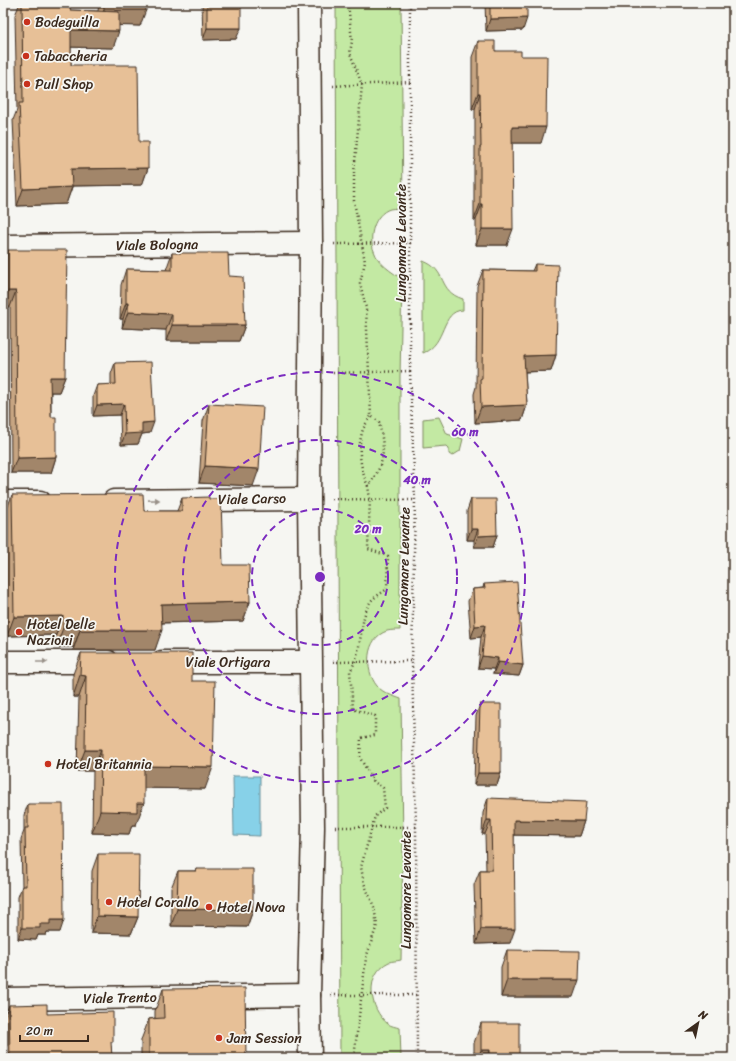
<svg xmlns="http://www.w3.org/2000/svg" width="736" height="1061" viewBox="0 0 736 1061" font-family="Sriracha,sans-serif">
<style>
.green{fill:#c3e9a3;stroke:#7f8a60}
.water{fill:#87d1e8;stroke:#698e97}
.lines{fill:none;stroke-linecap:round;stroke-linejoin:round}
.minor-casing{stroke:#3b2a1e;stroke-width:25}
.path{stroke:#3b2a1e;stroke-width:2.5;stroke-dasharray:1 3;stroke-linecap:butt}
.minor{stroke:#f6f6f2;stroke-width:22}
.wall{fill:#c7a582;stroke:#3b2a1e}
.shaded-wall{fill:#a2866a;stroke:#3b2a1e}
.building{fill:#e7c097;stroke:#3b2a1e}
.oneway{fill:#989088}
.ring{fill:none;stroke:#7b2cbf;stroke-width:2;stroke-dasharray:7 5}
.poi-dot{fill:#c8321e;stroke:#f6f6f2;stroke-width:1.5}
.labels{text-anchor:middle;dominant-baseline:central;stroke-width:3.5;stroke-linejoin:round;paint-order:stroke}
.poi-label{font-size:14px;fill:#3b2a1e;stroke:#f6f6f2;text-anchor:start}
.street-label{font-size:14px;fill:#3b2a1e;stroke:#f6f6f2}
.centre{fill:#7b2cbf;stroke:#f6f6f2;stroke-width:2}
.ring-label{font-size:12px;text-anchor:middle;font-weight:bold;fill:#7b2cbf;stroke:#f6f6f2;stroke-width:3.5;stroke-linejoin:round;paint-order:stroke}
</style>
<rect width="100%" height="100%" fill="#f6f6f2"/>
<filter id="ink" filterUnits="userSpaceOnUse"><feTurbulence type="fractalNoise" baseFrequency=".025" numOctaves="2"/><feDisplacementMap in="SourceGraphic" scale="8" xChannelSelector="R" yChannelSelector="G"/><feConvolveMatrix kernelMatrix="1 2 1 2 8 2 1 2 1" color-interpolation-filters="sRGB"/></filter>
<g filter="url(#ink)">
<!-- green -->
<g class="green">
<path d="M336,3H401L403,208C399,209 394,208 390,209C374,214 368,237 374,251C378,264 392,272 402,279L400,376V630C396,630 391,630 387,631C365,638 364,670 377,686C383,693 393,696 401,699L403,843L401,960C397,961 392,961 389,962C364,974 369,1009 388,1024C391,1026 396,1027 400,1028L401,1058H340Z"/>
<path d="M423,261C448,270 437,291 463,299V310C440,311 447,344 423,353Z"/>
<polygon points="439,417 447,434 463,439 460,451 452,456 449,454 449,449 446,446 423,448 423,419"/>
</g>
<!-- water -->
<polygon class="water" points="233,776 260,776 260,836 234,835"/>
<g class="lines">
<defs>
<g id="minor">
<polyline points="309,3 311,243 309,499 313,827 309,995 310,1058"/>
<polyline points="3,246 311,243"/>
<polyline points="114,501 309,499"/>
<polyline points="3,502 40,502"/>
<polyline points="3,662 108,662"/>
<polyline points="162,662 310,662"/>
<polyline points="3,999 309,995"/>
</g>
</defs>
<!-- minor casing -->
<use href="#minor" class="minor-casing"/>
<!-- path -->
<g class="path">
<path d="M348,3L352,41L350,53L362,85L354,173V201L365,262L360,283L366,308L371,416L379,422C385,450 386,463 368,486L370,499L368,549L388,556L387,589C382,593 376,596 372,600C358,616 364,651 350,671L353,709L375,716V735L361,738L360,758L374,782L383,788L385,808L375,816L361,867L364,883L374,907L377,925L366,958L354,1058"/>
<polyline points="410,3 410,371 415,500 412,661 416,827 417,1058"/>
<polyline points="333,86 410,82"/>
<polyline points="334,244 411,243"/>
<polyline points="333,373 410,371"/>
<path d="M368,486C361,471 357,449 362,433C363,427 368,421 371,416"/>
<polyline points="332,499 415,500"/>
<polyline points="333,662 412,661"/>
<polyline points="335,827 416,827"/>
<polyline points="331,995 416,995"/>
</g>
<!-- minor -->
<use href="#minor" class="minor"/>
</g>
<!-- wall -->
<g class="wall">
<polygon points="20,3 70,3 70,10 98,11 99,3 146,3 140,26 119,25 113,48 71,47 71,65 139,142 148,168 142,185 72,186 72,187 66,204 17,206 13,120 17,110 15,15"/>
<polygon points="202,3 241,3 236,39 203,40"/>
<polygon points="485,3 527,3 523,30 486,31"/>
<polygon points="478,41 495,51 521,56 541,143 512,143 507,245 476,245 476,220 474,220 474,163 475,158 475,109 472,109 472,57"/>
<polygon points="8,250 65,377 59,392 51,392 51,417 56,457 51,473 11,473 10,307 3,307 3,263"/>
<polygon points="172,253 229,276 245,325 239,341 166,341 166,330 122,328 123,319 120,319 121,285 126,269 166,270"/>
<polygon points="535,264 556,355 551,371 525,372 527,405 522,420 475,423 474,394 476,387 477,286 483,270 532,271"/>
<polygon points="115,363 150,433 142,434 138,444 121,445 120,415 93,416 93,396 97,385 111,385 111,374"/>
<polygon points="209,404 253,486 199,483 203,421"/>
<polygon points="12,495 144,511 177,511 182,498 223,565 250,602 243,621 162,623 155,650 73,650 74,647 56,647 56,635 7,636 5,514"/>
<polygon points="471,499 497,535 493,547 474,547 474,540 467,540 467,511"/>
<polygon points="484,584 523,665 519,676 493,674 494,669 478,668 481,637 471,638 468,601 473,589 483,588"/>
<polygon points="81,653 192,681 205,789 144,788 136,825 132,825 129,834 92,833 93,771 77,771 79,697 73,697 73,674"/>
<polygon points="480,704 501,773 497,785 474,785 476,716"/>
<polygon points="488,798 584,821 579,836 514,835 510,943 476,944 474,885 480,870 486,870 485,834 482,834 483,813"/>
<polygon points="28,804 60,932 47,932 46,935 38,935 36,940 18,939 18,897 22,886 21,839 24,831 24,815"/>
<polygon points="98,854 138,917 131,934 91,933 92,871"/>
<polygon points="196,869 253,910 247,927 171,926 171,888 178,871 195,871"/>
<polygon points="507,950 573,997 501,997 501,967"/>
<polygon points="163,989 246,1058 141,1058 141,1040 149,1019 155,1018 155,1011"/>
<polygon points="9,1005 47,1014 111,1046 112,1058 3,1058 3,1021"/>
<polygon points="481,1023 519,1058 474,1058 474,1043"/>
</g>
<!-- shaded-wall -->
<g class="shaded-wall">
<polygon points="104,10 146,10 140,26 98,25"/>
<polygon points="527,18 523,30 486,31 490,19"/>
<polygon points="207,28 241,28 236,39 203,40"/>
<polygon points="71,30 119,31 113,48 65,47"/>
<polygon points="478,93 480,93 475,109 472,109"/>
<polygon points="512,127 546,127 541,143 506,143"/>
<polygon points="148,168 142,185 65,186 71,169"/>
<polygon points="72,187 66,204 17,206 23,189"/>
<polygon points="480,204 482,204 476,220 474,220"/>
<polygon points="482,229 513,229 507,245 476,245"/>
<polygon points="8,291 16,291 10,307 3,307 3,304"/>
<polygon points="126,303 128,303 123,319 120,319"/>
<polygon points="128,312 172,314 166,330 122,328"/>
<polygon points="172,325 245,325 239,341 166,341"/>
<polygon points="556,355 551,371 518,372 524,356"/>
<polygon points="50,377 65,377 59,392 45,392"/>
<polygon points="124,404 120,415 93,416 97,405"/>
<polygon points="527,405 522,420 475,423 481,407"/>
<polygon points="154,422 150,433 142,434 138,444 121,445 125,434 142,423"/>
<polygon points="56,457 51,473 11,473 17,458"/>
<polygon points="205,466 259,469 253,486 199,483"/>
<polygon points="471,529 478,529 474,540 467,540"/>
<polygon points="497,535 493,547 474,547 478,536"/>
<polygon points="250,602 243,621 154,623 161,604"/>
<polygon points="63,616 56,635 7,636 14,617"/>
<polygon points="485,625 481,637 471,638 475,626"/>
<polygon points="81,627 74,647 56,647 63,628"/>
<polygon points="80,630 162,630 155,650 73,650"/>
<polygon points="482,656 498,658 494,669 478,668"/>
<polygon points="498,662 523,665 519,676 493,674"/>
<polygon points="80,675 86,676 79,697 73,697"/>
<polygon points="85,750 101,750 93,771 77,771"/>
<polygon points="144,766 213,767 205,789 137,788"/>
<polygon points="478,773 501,773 497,785 474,785"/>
<polygon points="137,803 144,803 136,825 132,825 129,834 92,833 100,811"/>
<polygon points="487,820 491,820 485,834 482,834"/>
<polygon points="514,820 584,821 579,836 508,835"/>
<polygon points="177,909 253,910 247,927 171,926"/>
<polygon points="97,916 138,917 131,934 91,933"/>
<polygon points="50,920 64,920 60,932 47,932 46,935 38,935 36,940 18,939 22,928"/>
<polygon points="481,929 515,929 510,943 476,944"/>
<polygon points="507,980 579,980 573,997 501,997"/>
<polygon points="481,1050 490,1050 487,1058 478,1058"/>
</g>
<!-- building -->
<g class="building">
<polygon points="22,3 70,3 70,10 119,12 119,31 71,30 71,65 138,65 139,142 148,142 148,168 71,169 72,187 23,189 19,103 23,103"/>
<rect x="104" y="3" width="42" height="7"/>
<rect x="207" y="3" width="34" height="25"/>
<polygon points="490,3 527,3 527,18 490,19"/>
<polygon points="478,41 495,41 495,51 521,51 521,56 547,56 546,127 512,127 513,229 482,229 482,204 480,204 480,147 481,147 480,93 478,93"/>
<polygon points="8,250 67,250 65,377 50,377 51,417 56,417 56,457 17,458 16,291 8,291"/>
<polygon points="172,253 228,253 229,276 243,277 245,325 172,325 172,314 128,312 128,303 126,303 126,269 172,270"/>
<polygon points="535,264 558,265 556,355 524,356 527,405 481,407 480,379 482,378 483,270 535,271"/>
<polygon points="151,362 154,422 142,423 142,433 125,434 124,404 97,405 97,385 116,384 115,363"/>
<polygon points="209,404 263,407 259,469 205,466"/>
<polygon points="143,494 144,511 182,511 182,498 209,497 209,499 221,499 223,565 249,565 250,602 161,604 162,630 80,630 81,627 63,628 63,616 14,617 12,495"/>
<polygon points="471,499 496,499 497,535 478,536 478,529 471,529"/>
<polygon points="517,582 523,665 498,662 498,658 482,656 485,625 475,626 473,589 485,588 484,584"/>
<polygon points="81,653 192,653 192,681 215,681 213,767 144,766 144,803 137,803 137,812 100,811 101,750 85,750 86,676 80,675"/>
<polygon points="480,704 501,704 501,773 478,773"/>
<polygon points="488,798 586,802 584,821 514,820 515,929 481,929 480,870 492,870 491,820 487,820"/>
<polygon points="28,804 63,804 64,920 50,920 50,924 40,924 40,928 22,928 22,886 26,886 25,828 28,828"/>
<polygon points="98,854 139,854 138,917 97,916"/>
<polygon points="196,869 253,869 253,910 177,909 178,871 196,871"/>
<polygon points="507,950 580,951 579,980 507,980"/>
<polygon points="245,988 246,1058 149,1058 149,1019 164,1018 163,989"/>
<polygon points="47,1004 47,1014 113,1012 113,1042 111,1042 112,1058 10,1058 9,1005"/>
<polygon points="481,1023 519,1023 519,1058 490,1058 490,1050 481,1050"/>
</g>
<!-- one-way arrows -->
<defs><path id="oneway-solid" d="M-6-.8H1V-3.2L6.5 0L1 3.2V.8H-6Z"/></defs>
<g class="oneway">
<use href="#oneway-solid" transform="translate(154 500) rotate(-1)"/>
<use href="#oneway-solid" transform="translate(42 662)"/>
</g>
</g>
<!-- distance rings -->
<g class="ring">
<circle cx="320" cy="577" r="68"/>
<circle cx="320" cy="577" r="137"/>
<circle cx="320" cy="577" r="205"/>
</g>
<!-- markers -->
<g class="poi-dot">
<circle cx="27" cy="22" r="4"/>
<circle cx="26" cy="56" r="4"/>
<circle cx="27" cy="84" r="4"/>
<circle cx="19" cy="632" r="4"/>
<circle cx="48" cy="764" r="4"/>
<circle cx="109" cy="902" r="4"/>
<circle cx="209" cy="907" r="4"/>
<circle cx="219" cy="1038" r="4"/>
</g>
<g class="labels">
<!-- poi labels -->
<g class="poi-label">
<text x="35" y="22">Bodeguilla</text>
<text x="34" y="56">Tabaccheria</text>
<text x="35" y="84">Pull Shop</text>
<text x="27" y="624">Hotel Delle<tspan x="27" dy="16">Nazioni</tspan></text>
<text x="56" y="764">Hotel Britannia</text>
<text x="117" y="902">Hotel Corallo</text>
<text x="217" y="907">Hotel Nova</text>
<text x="227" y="1038">Jam Session</text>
</g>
<!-- street labels -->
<g class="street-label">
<text transform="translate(401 243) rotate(-90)">Lungomare Levante</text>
<text transform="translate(157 245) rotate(-1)">Viale Bologna</text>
<text transform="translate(252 499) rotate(-1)">Viale Carso</text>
<text transform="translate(404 566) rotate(-89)">Lungomare Levante</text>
<text x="228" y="662">Viale Ortigara</text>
<text transform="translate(406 890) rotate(-90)">Lungomare Levante</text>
<text transform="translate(120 998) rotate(-1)">Viale Trento</text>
</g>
</g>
<circle cx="320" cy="577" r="6" class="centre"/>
<g class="ring-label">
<text x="465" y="436">60 m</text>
<text x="417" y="484">40 m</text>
<text x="368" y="533">20 m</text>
</g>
<!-- margin -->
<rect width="736" height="1061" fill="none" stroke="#f6f6f2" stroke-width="16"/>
<rect x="8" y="8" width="720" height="1045" fill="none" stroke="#3b2a1e" stroke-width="1.5" filter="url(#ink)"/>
<!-- north arrow -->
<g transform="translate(698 1023) rotate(33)" stroke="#f6f6f2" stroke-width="3" paint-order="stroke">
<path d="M0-3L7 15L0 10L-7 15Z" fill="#3b2a1e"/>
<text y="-6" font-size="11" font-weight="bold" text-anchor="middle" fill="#3b2a1e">N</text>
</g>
<!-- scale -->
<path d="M20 1035v6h68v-6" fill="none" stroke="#3b2a1e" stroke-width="2"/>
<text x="26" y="1035" font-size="12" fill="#3b2a1e" stroke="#f6f6f2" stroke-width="3" paint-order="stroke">20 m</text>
</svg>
